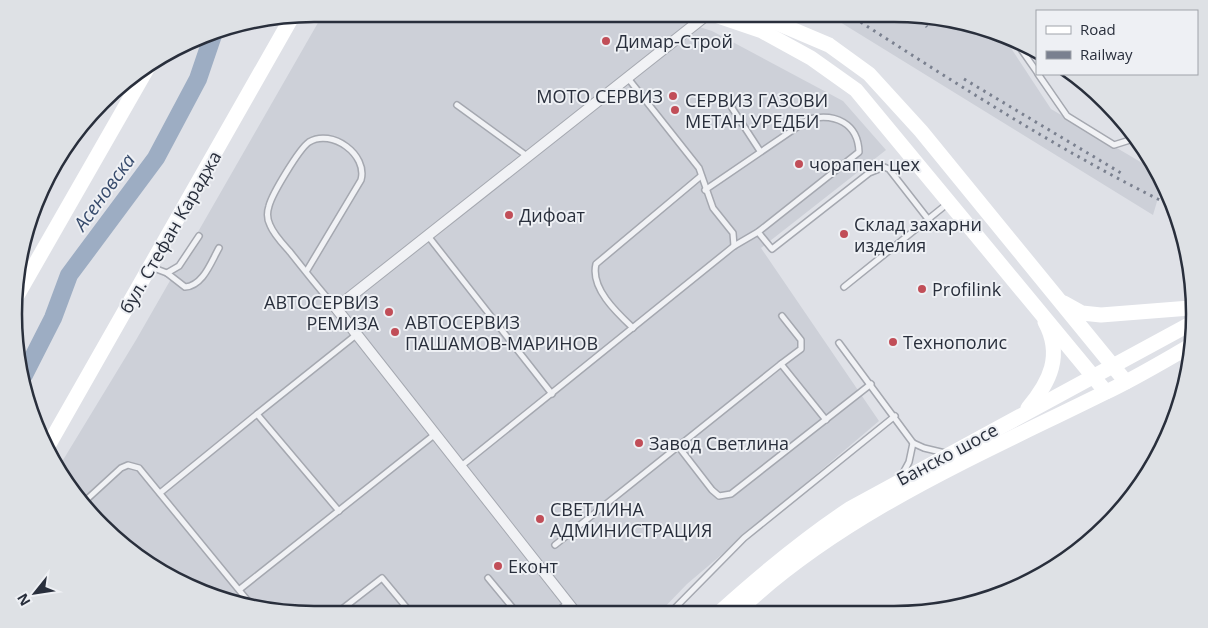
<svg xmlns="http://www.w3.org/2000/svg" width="1208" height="628" viewBox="0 0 1208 628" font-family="'Open Sans',sans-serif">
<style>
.built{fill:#cdd0d8}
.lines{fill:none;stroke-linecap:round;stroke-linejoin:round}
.river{stroke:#9dadc3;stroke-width:18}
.lane-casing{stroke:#a5a8b0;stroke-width:8}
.street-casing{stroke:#a5a8b0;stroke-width:12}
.lane{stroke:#f1f2f5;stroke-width:5}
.street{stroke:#f1f2f5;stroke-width:10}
.secondary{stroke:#fff;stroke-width:15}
.rail{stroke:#7a808f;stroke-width:3;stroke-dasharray:2.5 5;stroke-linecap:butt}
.poi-dot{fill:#c14e58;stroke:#eef0f4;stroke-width:2}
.labels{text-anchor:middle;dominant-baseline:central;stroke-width:4;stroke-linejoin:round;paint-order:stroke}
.poi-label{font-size:18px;fill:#292f3c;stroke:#eef0f4;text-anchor:start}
.street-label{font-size:18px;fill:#292f3c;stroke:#eef0f4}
.water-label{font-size:19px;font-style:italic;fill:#374b6c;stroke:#eef0f4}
.rim{fill:none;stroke:#292f3c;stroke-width:2.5}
</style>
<rect width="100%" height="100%" fill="#dfe1e7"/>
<!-- built -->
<g class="built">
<polygon points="323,14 658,14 712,31 843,101 886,150 761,248 879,421 687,584 660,612 295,614 181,583 101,526 60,465 136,340"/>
<polygon points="827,14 913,14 1005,39 1051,109 1149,167 1161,188 1153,215"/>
</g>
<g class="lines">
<!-- river -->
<polyline class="river" points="24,375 53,318 69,275 156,158 198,79 214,32"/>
<defs>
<g id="lane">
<polyline points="476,16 478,14"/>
<polyline points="1016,42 1037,72"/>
<polyline points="1038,74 1067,116 1114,145 1133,139"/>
<polyline points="627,77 699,168 713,208 733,233 734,246"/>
<polyline points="457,105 527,156"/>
<polyline points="732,108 760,151"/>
<polyline points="758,232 772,249 869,173 884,167 889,169 928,219"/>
<polyline points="428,236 552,394"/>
<path d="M151,267L167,273L185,287C203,286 211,262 219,248"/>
<path d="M306,272L361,180C368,155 332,128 309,142C299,149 272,194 269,206C267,212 267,219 270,225C274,235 283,244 290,252C305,271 320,290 336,308"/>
<polyline points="167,273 179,266 199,236"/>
<polyline points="844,287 947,204"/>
<path d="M633,328C617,313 590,288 596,264L701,176"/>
<polyline points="839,343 913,443 924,448 945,453"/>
<polyline points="781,364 801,349 801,340 782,316"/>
<polyline points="678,446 712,490 719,496 731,494 871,384"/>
<path d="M460,467L734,246L758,232L859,152C858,123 835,113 809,119L705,190"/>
<polyline points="902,475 909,462 913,443"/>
<polyline points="160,493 257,414"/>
<polyline points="85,501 121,468 128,465 139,468 248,601"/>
<polyline points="339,511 257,414 356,335"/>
<polyline points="555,545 781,364 826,420"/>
<polyline points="488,578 517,613"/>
<polyline points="240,589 434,435"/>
<polyline points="671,612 744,538 895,416"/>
<polyline points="337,613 382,578 411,613"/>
<polyline points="555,613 568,603"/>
</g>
<polyline id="street" points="576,613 336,308 708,14"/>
</defs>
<!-- lane casing -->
<use href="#lane" class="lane-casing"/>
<!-- street casing -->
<use href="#street" class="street-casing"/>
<!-- lane -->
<use href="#lane" class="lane"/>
<!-- street -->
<use href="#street" class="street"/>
<!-- secondary -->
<g class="secondary">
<polyline points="712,14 762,31 811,58 856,90 1106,392"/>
<polyline points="756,14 829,45 869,74 921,131 1126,382"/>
<polyline points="18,294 148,67"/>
<polyline points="1064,303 1082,313 1101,315 1190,308"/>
<path d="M1028,408C1050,382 1063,355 1045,322"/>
<polyline points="48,446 292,17"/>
<path d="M720,612C761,575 804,539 851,508L1192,323"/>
<path d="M737,612C841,513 977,456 1104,393C1134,379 1162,362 1190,346"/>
</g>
<!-- rail -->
<g class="rail">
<path d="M848,14C954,82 1059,151 1172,206"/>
<polyline points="916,15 927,27"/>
<polyline points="964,79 1121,173"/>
</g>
</g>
<!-- markers -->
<g class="poi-dot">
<circle cx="606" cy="41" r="5"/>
<circle cx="673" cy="96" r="5"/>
<circle cx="675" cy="110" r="5"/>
<circle cx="799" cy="164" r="5"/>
<circle cx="509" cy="215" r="5"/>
<circle cx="844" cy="234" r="5"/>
<circle cx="922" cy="289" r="5"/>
<circle cx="389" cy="312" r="5"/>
<circle cx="395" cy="332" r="5"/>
<circle cx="893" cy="342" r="5"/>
<circle cx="639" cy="443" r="5"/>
<circle cx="540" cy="519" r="5"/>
<circle cx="498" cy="566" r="5"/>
</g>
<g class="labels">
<!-- poi labels -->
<g class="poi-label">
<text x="616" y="41">Димар-Строй</text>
<text x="663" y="96" text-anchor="end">МОТО СЕРВИЗ</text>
<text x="685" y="100">СЕРВИЗ ГАЗОВИ<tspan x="685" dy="21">МЕТАН УРЕДБИ</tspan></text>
<text x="809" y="164">чорапен цех</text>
<text x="519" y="215">Дифоат</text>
<text x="854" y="224">Склад захарни<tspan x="854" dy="21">изделия</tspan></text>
<text x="932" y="289">Profilink</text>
<text x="379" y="302" text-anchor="end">АВТОСЕРВИЗ<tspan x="379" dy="21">РЕМИЗА</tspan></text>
<text x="405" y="322">АВТОСЕРВИЗ<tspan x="405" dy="21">ПАШАМОВ-МАРИНОВ</tspan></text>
<text x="903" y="342">Технополис</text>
<text x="649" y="443">Завод Светлина</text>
<text x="550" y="509">СВЕТЛИНА<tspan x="550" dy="21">АДМИНИСТРАЦИЯ</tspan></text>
<text x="508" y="566">Еконт</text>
</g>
<!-- street labels -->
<g class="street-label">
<text transform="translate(170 232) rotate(-60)">бул. Стефан Караджа</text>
<text transform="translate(947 454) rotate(-28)">Банско шосе</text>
</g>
<!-- water labels -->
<g class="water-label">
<text transform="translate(104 192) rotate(-54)">Асеновска</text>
</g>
</g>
<!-- crop -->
<path d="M0 0H1208V628H0ZM314 22H894A292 292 0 0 1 1186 314V314A292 292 0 0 1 894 606H314A292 292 0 0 1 22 314V314A292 292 0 0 1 314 22Z" fill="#dee1e5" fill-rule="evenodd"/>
<path class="rim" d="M314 22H894A292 292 0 0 1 1186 314V314A292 292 0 0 1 894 606H314A292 292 0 0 1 22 314V314A292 292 0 0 1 314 22Z"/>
<!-- legend -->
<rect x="1036" y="10" width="162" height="65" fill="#eef0f4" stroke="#9fa3aa"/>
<rect x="1046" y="26" width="25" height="8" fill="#ffffff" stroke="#9fa3aa"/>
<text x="1080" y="35" font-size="15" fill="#292f3c">Road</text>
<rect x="1046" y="51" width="25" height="8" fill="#7a808f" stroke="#9fa3aa"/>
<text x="1080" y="60" font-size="15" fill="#292f3c">Railway</text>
<!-- north arrow -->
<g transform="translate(35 593) rotate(240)" stroke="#eef0f4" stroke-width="4" paint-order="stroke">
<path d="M0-4L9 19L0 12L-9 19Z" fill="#292f3c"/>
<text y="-8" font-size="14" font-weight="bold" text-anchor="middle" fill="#292f3c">N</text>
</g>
</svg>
